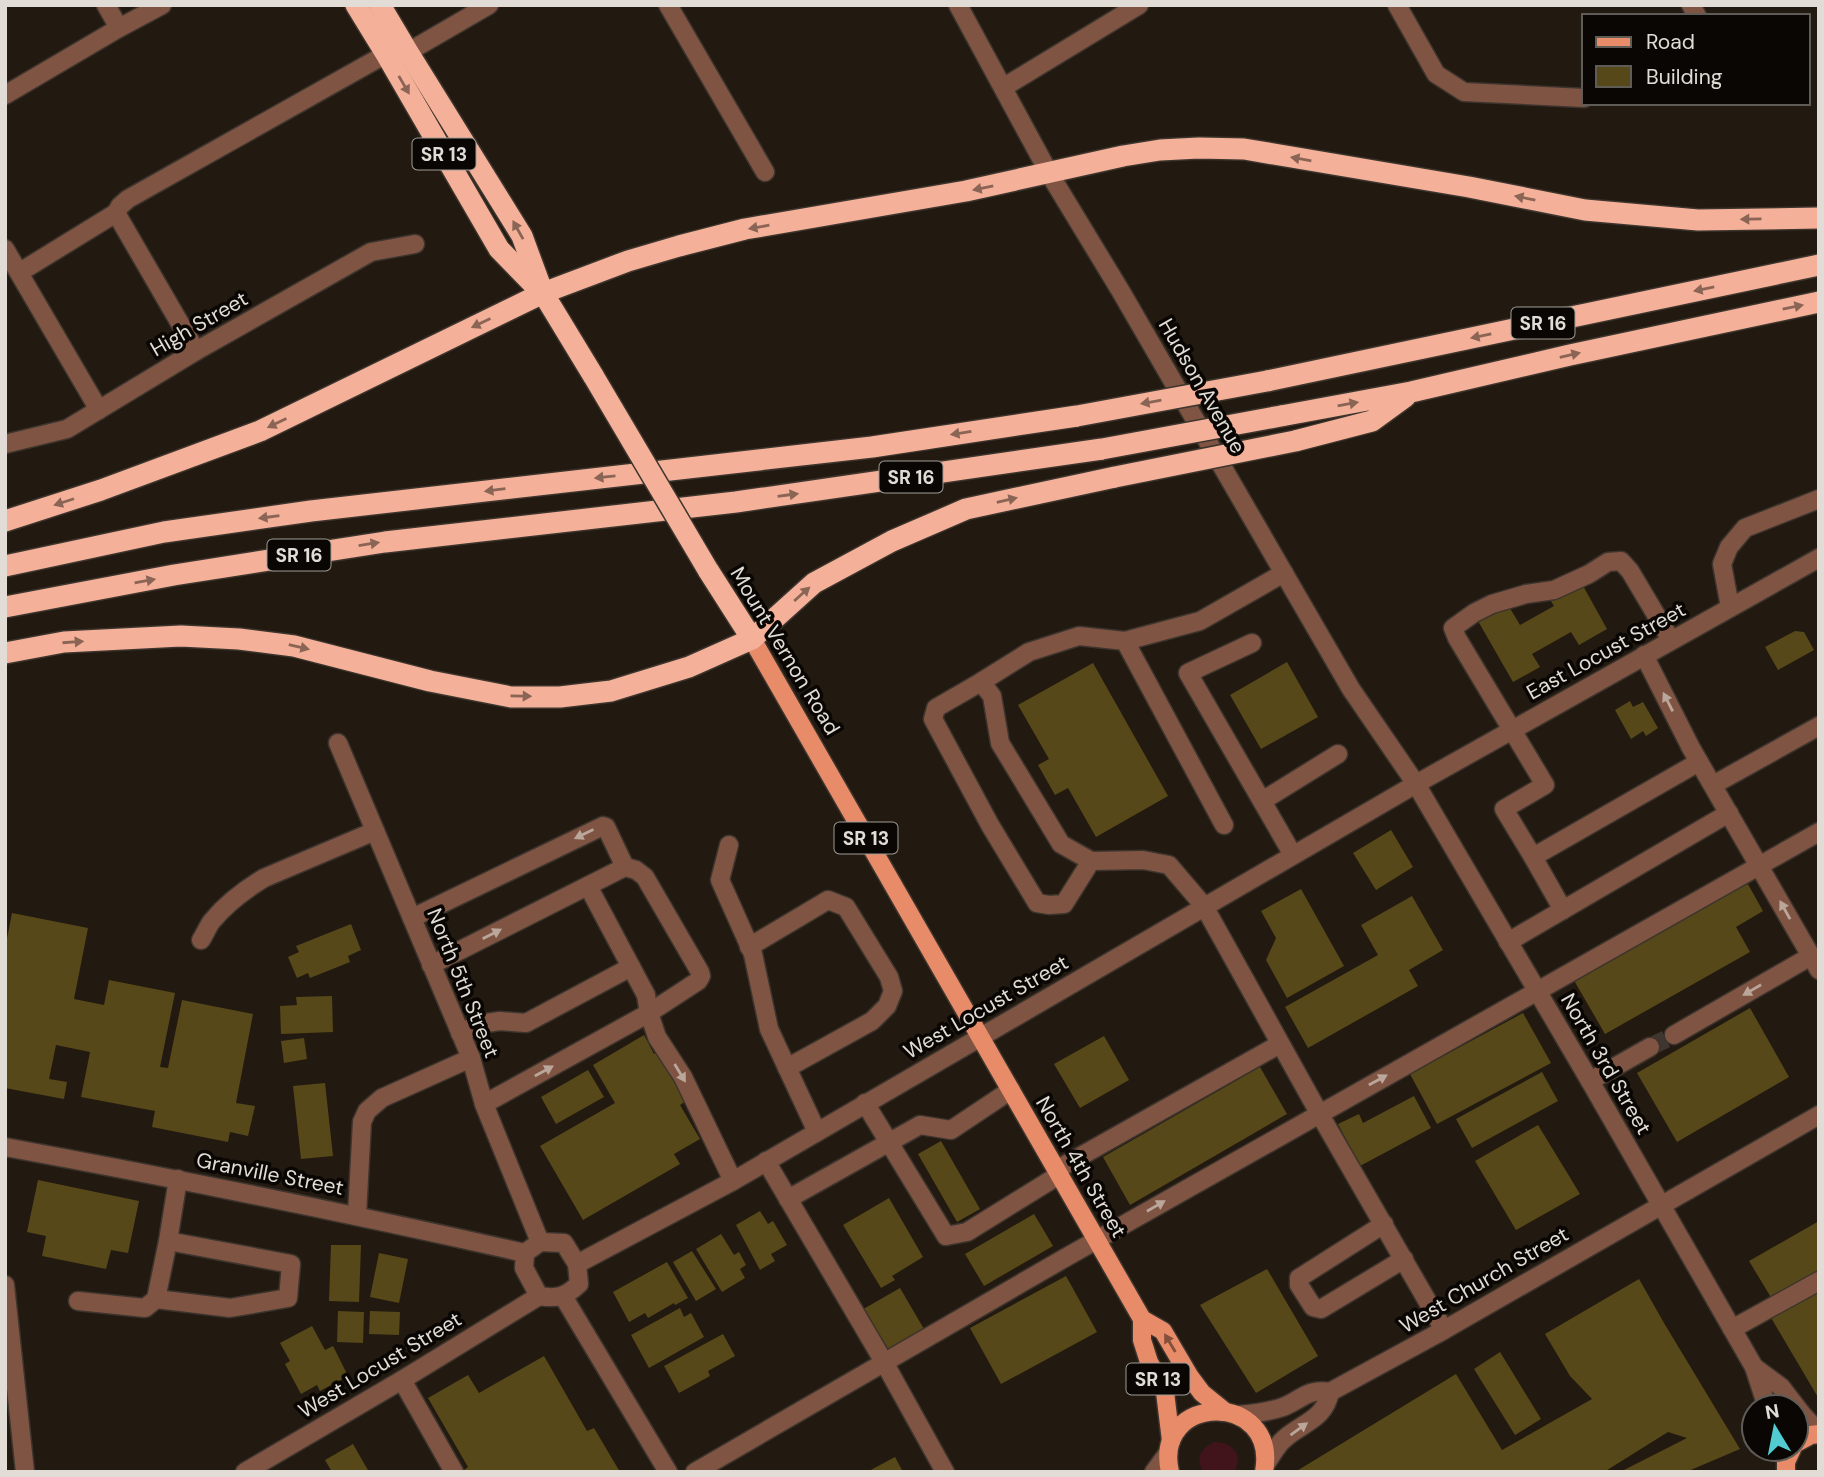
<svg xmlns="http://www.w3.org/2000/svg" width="1824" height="1477" viewBox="0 0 1824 1477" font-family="'DM Sans',sans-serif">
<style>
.green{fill:#41131a}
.building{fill:#564818}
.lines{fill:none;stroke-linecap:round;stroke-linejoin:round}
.minor-tunnel{stroke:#3f372f;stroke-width:18;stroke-dasharray:18 9;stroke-linecap:butt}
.minor-casing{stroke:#3d352d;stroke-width:21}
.major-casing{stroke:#3d352d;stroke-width:21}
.highway-casing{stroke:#3d352d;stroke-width:24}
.minor{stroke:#805443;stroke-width:18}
.major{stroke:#e88b69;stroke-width:18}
.highway{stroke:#f4b098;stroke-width:21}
.highway-bridge-casing{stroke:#3d352d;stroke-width:24;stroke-linecap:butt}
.highway-bridge{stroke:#f4b098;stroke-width:21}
.oneway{fill:#8a6455}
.oneway2{fill:#baa69b}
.oneway3{fill:#844f3b}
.labels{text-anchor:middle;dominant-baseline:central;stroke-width:7;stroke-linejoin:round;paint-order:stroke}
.shield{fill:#090603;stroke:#a09c97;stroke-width:2}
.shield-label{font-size:19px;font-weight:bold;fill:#e1dcd6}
.street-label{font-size:21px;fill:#e1dcd6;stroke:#090603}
</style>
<rect width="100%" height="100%" fill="#221a11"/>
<!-- green -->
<path class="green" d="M1214,1442C1231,1442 1245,1454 1234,1472H1203C1195,1457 1201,1449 1214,1442Z"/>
<!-- building -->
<g class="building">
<polygon points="1582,584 1607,629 1579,645 1571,632 1532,654 1540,667 1513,682 1478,621 1508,605 1520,625 1554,606 1551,601"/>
<polygon points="1795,631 1804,632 1814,650 1778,670 1765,647"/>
<polygon points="1287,662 1318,717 1261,749 1230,695"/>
<polygon points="1093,663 1168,796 1096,837 1068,788 1055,795 1038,765 1049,759 1018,705"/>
<polygon points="1630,701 1633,707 1643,702 1658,728 1646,736 1643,731 1631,739 1615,710"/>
<polygon points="1391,830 1413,867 1376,890 1353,853"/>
<polygon points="1745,879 1763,911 1736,927 1750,952 1605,1034 1572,977"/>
<polygon points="1301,889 1344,966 1287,998 1266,960 1276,938 1261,911"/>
<polygon points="1412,896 1443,950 1409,970 1418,986 1308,1048 1285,1007 1378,955 1361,925"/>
<polygon points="12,913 88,928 74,999 104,1005 109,980 175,993 160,1067 168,1068 182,1000 253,1014 236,1103 255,1106 248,1136 230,1132 228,1142 152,1127 155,1111 81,1097 90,1052 56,1045 49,1079 67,1082 64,1099 5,1088 5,949"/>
<polygon points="351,924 361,950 348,956 350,962 310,978 308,973 297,978 288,957 299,952 296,946"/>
<polygon points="332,996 333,1032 281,1034 280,1006 297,1005 296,997"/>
<polygon points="1750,1008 1789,1077 1677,1142 1637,1073"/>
<polygon points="1523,1013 1551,1063 1437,1124 1410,1074"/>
<polygon points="644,1035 654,1054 658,1051 691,1098 680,1105 700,1139 674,1154 680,1164 583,1220 540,1146 615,1103 593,1065"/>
<polygon points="1104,1036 1129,1080 1080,1108 1054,1064"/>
<polygon points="304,1038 307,1059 284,1063 281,1041"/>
<polygon points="1260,1067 1287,1114 1130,1205 1103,1157"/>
<polygon points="588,1070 604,1097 556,1124 541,1097"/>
<polygon points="1542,1072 1558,1101 1472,1148 1456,1119"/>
<polygon points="325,1083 333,1156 301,1159 293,1086"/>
<polygon points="1414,1096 1431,1128 1360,1166 1338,1124 1359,1114 1363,1123"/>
<polygon points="1538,1125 1580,1194 1516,1230 1475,1161"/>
<polygon points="941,1141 980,1209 957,1222 918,1154"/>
<polygon points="38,1180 139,1201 128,1253 111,1250 106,1269 42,1256 46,1236 27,1232"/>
<polygon points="889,1198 923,1257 892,1276 895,1280 881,1288 843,1225"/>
<polygon points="760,1211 768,1224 773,1221 787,1245 771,1254 775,1261 760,1270 736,1225"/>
<polygon points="1034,1214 1053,1246 984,1286 965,1254"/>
<polygon points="1819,1221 1819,1273 1772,1299 1749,1261"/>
<polygon points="721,1234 734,1255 739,1252 746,1265 740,1269 745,1278 722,1292 696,1249"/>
<polygon points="331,1245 361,1245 359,1302 329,1301"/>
<polygon points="692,1251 716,1289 696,1301 673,1262"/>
<polygon points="379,1253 408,1259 399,1303 370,1297"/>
<polygon points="667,1262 688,1298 675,1305 674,1303 648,1318 645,1313 629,1322 613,1292"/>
<polygon points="1267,1269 1318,1356 1256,1393 1200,1305"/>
<polygon points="1066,1276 1097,1332 1001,1384 970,1328"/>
<polygon points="1639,1279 1664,1323 1740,1449 1686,1472 1620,1472 1687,1438 1668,1432 1604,1472 1295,1472 1456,1374 1502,1450 1592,1399 1570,1376 1545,1334"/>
<polygon points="900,1288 924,1329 884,1353 860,1311"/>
<polygon points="1819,1289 1819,1399 1770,1316"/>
<polygon points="680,1308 684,1317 691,1313 704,1337 649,1368 631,1335"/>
<polygon points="338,1311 364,1312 363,1343 337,1342"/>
<polygon points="370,1311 400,1312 399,1335 369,1334"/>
<polygon points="312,1326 325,1350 333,1346 348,1376 320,1391 317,1385 301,1394 285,1364 290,1361 280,1343"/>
<polygon points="723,1334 735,1356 708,1371 710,1376 679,1393 664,1366"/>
<polygon points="1500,1352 1541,1419 1515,1435 1474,1369"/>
<polygon points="544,1356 587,1431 594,1428 620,1472 461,1472 468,1467 428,1398 468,1375 479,1393"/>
<polygon points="353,1444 369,1472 332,1472 325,1460"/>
<polygon points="895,1457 903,1472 867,1472"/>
</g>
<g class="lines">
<!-- minor-tunnel -->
<polyline class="minor-tunnel" points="1650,1047 1674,1035"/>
<defs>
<g id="minor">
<polyline points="106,5 119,28"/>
<polyline points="668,5 765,172"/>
<polyline points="958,5 1049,173 1120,290 1351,689 1416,784 1590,1081 1754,1367 1767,1407"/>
<polyline points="1397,5 1436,74 1464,92 1584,98"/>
<polyline points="1691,5 1697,16"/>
<polyline points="408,52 489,5"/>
<polyline points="1004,87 1139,5"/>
<polyline points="5,95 119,28 162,5"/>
<polyline points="116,213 120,206 128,199 386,54"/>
<polyline points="5,249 99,410"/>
<polyline points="20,272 116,213 196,351"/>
<polyline points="5,444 67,429 196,351 371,252 415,244"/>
<polyline points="1730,607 1722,564 1729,547 1745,528 1819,499"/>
<polyline points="1671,640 1630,571 1621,561 1608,562 1589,574 1554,590 1526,594 1492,604 1474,613 1453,628 1457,638 1545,785 1504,809 1533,857 1699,762"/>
<polyline points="1125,641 1200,621 1284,573"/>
<polyline points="1252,643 1188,673 1293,855"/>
<polyline points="1644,655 1691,748 1819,970"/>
<polyline points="981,682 1029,652 1079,636 1125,641 1224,825"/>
<polyline points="338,743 471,1058 484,1104 540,1242"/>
<polyline points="1713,785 1819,726"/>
<polyline points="1262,801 1338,754"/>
<polyline points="729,845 720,880 753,954 769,1029 817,1132"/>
<polyline points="1533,857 1563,910"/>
<polyline points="1091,861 1064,904 1049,905 1037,903 990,825 933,719 936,708 981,682 992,696 1000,743 1061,844 1091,861 1143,860 1169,865 1204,906 1319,1113 1444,1330"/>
<polyline points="588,886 646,995 649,1013 657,1037 683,1077 733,1181"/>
<polyline points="412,918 603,826 606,827 625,867"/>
<path d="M201,940C205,934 208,926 212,921C226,904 246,889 264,878L375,831"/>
<polyline points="1508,942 1729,813"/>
<polyline points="749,947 828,900 846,907 889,977 893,991 887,1006 872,1021 787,1068"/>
<polyline points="431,965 625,867 636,870 645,877 700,972 701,976 698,981 649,1013 484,1104"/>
<polyline points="460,1033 480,1024 500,1021 526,1023 631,967"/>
<polyline points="1674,1035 1811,956"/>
<polyline points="1590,1081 1650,1047"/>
<polyline points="865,1103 946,1236 967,1232 1059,1175"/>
<path d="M5,1147C179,1179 352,1214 525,1253"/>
<polyline points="766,1161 884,1362 945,1472"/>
<polyline points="1056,1170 1280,1044"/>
<polyline points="788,1199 920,1125 951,1130 1011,1090"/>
<polyline points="357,1215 362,1122 367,1111 382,1098 471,1058"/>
<polyline points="1384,1224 1299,1278 1299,1285 1313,1307 1321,1309 1404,1259"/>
<path d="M540,1242L564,1243L577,1264L579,1284C565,1297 558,1299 539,1296L524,1268L525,1253Z"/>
<polyline points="577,1264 733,1181 1416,784 1819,558"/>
<polyline points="5,1285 25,1472"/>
<polyline points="563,1296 668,1472"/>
<polyline points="156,1299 230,1308 288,1298 291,1264 168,1241"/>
<polyline points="78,1301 145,1308 156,1299 168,1241 178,1179"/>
<polyline points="1732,1329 1819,1281"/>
<polyline points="1754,1367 1781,1387 1801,1413 1819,1433"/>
<polyline points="402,1380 454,1472"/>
<path d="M1238,1415C1253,1414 1268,1412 1283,1407C1301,1400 1308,1388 1330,1392L1444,1330L1819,1115"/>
<path d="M1265,1465C1270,1458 1275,1449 1281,1442C1299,1423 1324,1422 1330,1392"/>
<polyline points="245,1472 402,1380 539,1296"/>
<polyline points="695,1472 1063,1259 1819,832"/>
<polyline points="1154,1472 1168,1453"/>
</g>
<g id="major">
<polyline points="752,639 1142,1319 1163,1331 1190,1377 1202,1393 1223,1410"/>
<polyline points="1142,1319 1142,1340 1149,1362 1165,1392 1171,1441"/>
<polyline points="1796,1443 1811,1435 1819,1434"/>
<path d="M1170,1472C1152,1393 1279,1390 1264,1472"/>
<polyline points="1786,1472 1786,1462 1792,1449"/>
</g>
<g id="highway">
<polyline points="356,5 386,54 499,249 536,287"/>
<polyline points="380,5 408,52 522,236 543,293 594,377"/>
<polyline points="1267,381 1819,265"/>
<polyline points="1281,416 1411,392 1570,355 1819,302"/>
<polyline points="1295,441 1372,421 1405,397"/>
<polyline points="5,521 101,490 260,431 543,293 628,261 679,246 745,229 966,191 1123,156 1160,150 1199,148 1244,149 1469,187 1585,210 1698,220 1819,218"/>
<polyline points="5,566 164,532 311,511 872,447 1077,416"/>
<polyline points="708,570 752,639"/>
<polyline points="5,607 174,575 385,542 736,502 1102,449"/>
<polyline points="5,653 64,642 181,636 239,639 294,646 430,681 511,697 560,697 611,691 689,667 752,639 814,583 892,541 966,509 1115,477"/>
</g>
</defs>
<!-- minor casing -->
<use href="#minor" class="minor-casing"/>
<!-- major casing -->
<use href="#major" class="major-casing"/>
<!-- highway casing -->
<use href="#highway" class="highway-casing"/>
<!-- minor -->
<use href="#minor" class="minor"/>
<!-- major -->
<use href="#major" class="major"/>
<!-- highway -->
<use href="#highway" class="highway"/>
<defs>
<g id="highway-bridge">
<polyline points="594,377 708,570"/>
<polyline points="1077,416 1267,381"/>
<polyline points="1102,449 1281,416"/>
<polyline points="1115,477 1295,441"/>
</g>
</defs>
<!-- highway-bridge casing -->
<use href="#highway-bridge" class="highway-bridge-casing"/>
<!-- highway-bridge -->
<use href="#highway-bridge" class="highway-bridge"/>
</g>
<!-- one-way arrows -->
<defs><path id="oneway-solid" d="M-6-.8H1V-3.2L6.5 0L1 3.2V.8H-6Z" transform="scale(1.75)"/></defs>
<g class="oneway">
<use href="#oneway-solid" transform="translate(404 85) rotate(60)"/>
<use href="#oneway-solid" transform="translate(1301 159) rotate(-170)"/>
<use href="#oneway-solid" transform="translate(983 188) rotate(168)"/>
<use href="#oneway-solid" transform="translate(1525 198) rotate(-169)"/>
<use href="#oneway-solid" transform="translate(1751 219) rotate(179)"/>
<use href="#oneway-solid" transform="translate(759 227) rotate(170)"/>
<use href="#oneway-solid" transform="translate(518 230) rotate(-119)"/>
<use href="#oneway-solid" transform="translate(1704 289) rotate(168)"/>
<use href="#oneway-solid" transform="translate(1793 307) rotate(-12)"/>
<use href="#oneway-solid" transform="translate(481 323) rotate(154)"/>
<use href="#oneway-solid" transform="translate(1481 336) rotate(168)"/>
<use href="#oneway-solid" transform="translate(1570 355) rotate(-13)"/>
<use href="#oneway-solid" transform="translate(1151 402) rotate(170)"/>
<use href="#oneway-solid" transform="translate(1348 404) rotate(-10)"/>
<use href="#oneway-solid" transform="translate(277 423) rotate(154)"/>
<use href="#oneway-solid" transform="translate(961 433) rotate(171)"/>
<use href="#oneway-solid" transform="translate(605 477) rotate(174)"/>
<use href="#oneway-solid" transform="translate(495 490) rotate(173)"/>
<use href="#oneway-solid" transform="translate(788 495) rotate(-8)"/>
<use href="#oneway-solid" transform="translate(1007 500) rotate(-13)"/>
<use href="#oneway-solid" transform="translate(64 502) rotate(162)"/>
<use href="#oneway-solid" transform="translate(269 517) rotate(172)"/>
<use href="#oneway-solid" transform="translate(369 544) rotate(-9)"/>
<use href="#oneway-solid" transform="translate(145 581) rotate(-10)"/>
<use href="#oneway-solid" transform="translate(802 594) rotate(-42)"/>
<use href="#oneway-solid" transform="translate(73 642) rotate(-4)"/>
<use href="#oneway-solid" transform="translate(299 647) rotate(13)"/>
<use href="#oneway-solid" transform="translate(521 696) rotate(1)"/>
</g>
<g class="oneway2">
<use href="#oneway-solid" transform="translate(1668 702) rotate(-117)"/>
<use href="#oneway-solid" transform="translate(584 834) rotate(154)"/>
<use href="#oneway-solid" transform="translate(1785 910) rotate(-119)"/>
<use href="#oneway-solid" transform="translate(492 934) rotate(-27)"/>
<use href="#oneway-solid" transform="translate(1752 990) rotate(150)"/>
<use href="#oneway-solid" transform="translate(544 1071) rotate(-29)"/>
<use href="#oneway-solid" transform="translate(680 1073) rotate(59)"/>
<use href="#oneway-solid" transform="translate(1378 1080) rotate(-29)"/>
<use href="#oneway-solid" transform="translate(1156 1206) rotate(-30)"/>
<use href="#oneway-solid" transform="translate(1299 1429) rotate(-36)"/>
</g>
<use class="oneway3" href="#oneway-solid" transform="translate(1170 1343) rotate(-121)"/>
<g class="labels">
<!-- shield labels -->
<g class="shield">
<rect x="412.5" y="138.5" width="63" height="31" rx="5"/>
<rect x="1511.5" y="307.5" width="63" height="31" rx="5"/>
<rect x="879.5" y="461.5" width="63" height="31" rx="5"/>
<rect x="267.5" y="539.5" width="63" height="31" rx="5"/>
<rect x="834.5" y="822.5" width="63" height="31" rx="5"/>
<rect x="1126.5" y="1363.5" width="63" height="31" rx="5"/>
</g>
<g class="shield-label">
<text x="444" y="154">SR 13</text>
<text x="1543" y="323">SR 16</text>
<text x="911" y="477">SR 16</text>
<text x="299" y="555">SR 16</text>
<text x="866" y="838">SR 13</text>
<text x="1158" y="1379">SR 13</text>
</g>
<!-- street labels -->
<g class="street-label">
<text transform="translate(199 324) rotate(-30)">High Street</text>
<text transform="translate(1202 386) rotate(60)">Hudson Avenue</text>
<text transform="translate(785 651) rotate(59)">Mount Vernon Road</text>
<text transform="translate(1606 651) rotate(-29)">East Locust Street</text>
<text transform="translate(463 983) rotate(68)">North 5th Street</text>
<text transform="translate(986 1007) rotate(-30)">West Locust Street</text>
<text transform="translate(1606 1064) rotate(60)">North 3rd Street</text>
<text transform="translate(1081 1167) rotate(60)">North 4th Street</text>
<text transform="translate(270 1174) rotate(11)">Granville Street</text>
<text transform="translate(1484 1280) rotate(-30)">West Church Street</text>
<text transform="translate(380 1365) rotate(-31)">West Locust Street</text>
</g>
</g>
<!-- border -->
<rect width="1824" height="1477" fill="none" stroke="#e1dcd6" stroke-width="14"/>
<!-- legend -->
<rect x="1582" y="14" width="228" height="91" fill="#090603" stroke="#5f5c57" stroke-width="2"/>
<rect x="1596" y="37" width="35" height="10" fill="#e88b69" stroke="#5f5c57" stroke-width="2"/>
<text x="1646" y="49" font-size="21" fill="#e1dcd6">Road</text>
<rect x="1596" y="66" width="35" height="21" fill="#564818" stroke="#5f5c57" stroke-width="2"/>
<text x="1646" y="84" font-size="21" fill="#e1dcd6">Building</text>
<!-- north arrow -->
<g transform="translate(1775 1428) rotate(350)"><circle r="33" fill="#090603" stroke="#5f5c57" stroke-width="2"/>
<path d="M0-5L12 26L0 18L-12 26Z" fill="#52ccd0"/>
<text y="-10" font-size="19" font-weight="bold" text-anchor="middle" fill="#e1dcd6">N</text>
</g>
</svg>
